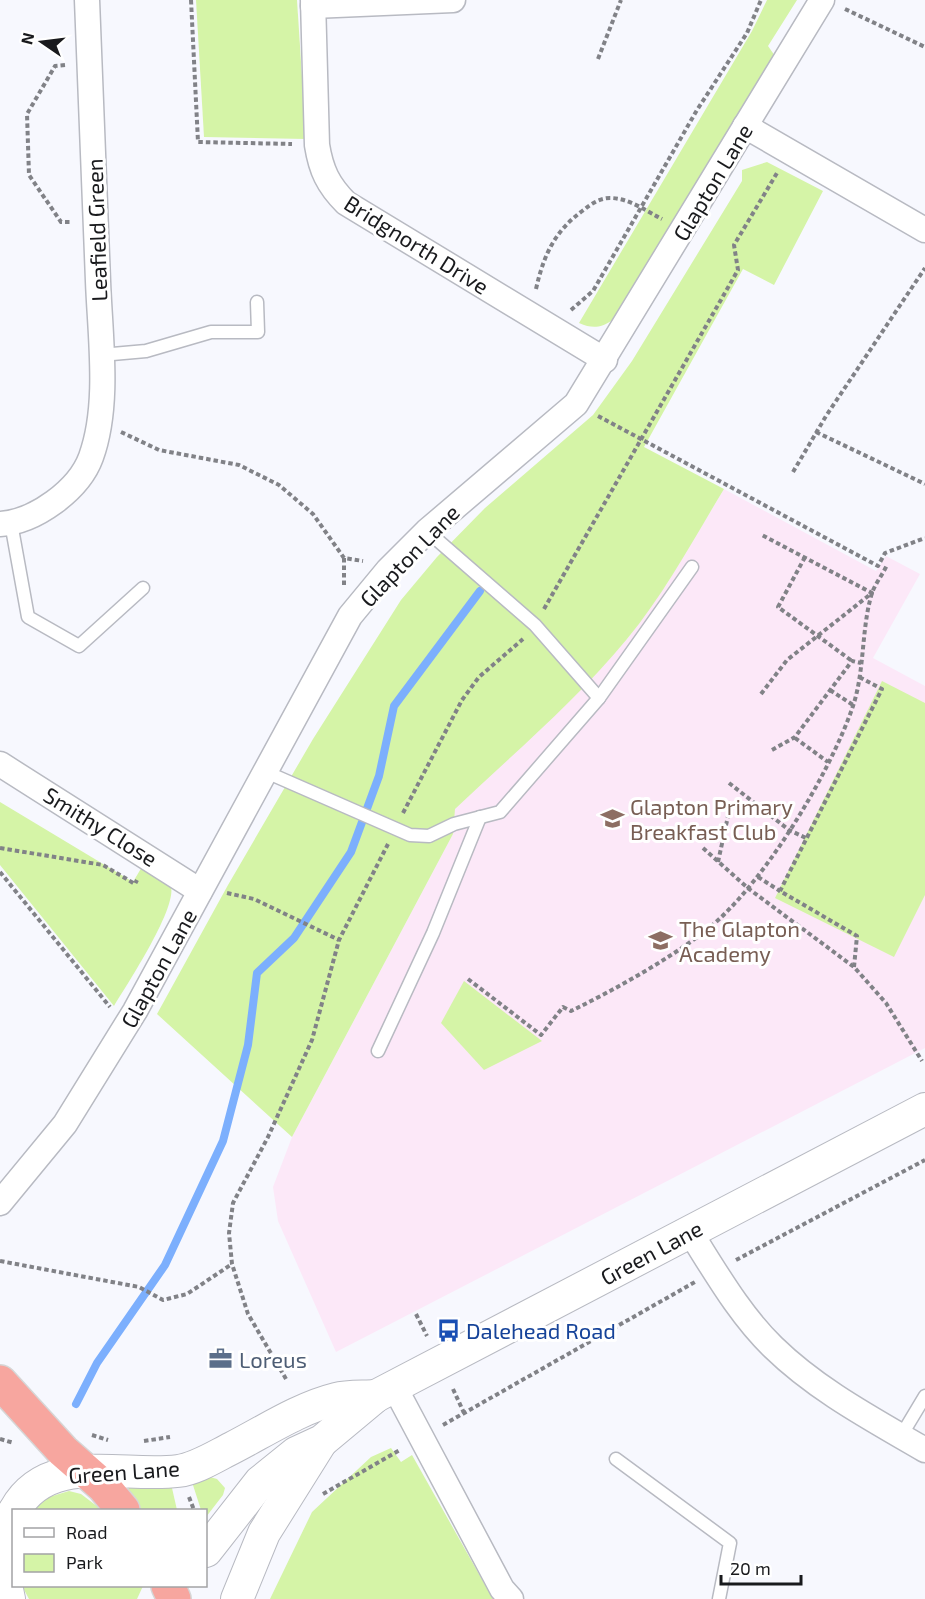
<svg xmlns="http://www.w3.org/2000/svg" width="925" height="1599" viewBox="0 0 925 1599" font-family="'Exo 2',sans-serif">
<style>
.education{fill:#fce8f8}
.green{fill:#d5f4a7}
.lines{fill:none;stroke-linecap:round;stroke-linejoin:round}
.stream{stroke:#7caffd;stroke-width:8}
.service-casing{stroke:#b8bac2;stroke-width:15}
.minor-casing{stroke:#b8bac2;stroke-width:27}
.tertiary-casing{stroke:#b8bac2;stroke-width:34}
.trunk-casing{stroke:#d6d6d6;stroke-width:36}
.path{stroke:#818287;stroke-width:4;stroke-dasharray:4.5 3;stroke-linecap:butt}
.service{stroke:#fff;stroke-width:12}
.minor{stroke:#fff;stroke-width:24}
.tertiary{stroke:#fff;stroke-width:32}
.trunk{stroke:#f7a69f;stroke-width:33}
.labels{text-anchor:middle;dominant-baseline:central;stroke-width:6;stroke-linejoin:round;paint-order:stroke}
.street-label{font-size:22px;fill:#191a1d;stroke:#fff}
.education-label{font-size:22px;fill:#785e54;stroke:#fff;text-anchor:start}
.transit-label{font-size:22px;fill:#164399;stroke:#fff;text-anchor:start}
.service-label{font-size:22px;fill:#4e5e75;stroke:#fff;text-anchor:start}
</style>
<rect width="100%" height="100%" fill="#f7f8fe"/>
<!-- education -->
<polygon class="education" points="724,489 876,571 886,556 920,574 873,658 925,686 925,1048 336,1352 278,1221 273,1187 292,1137 453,834 454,809 586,684 628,638 668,582"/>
<!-- green -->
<g class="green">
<polygon points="196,0 297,0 306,139 204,137"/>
<path d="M767,0H797L768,46L775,56L619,322L613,320C600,328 593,329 579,323L752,31Z"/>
<path d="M767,162L823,191L774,285L743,269L644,447L724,489C693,540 665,593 627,639C576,701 513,754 455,809L453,834L292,1137L157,1014L228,885L313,739L401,600L437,557L485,508L593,415L632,361L742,181V170Z"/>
<polygon points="882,681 925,703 925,895 894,957 775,898"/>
<path d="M0,802L133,882L146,860C153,868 164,876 170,884C181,903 126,986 114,1006L0,865Z"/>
<polygon points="464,981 542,1041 484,1070 441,1023"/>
<polygon points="391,1448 401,1462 412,1455 493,1599 270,1599 312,1512 371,1457"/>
<polygon points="210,1477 217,1479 225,1488 223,1495 206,1517 206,1510 201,1510 192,1482"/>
<polygon points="129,1487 172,1488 177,1510 141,1510 128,1493"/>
<polygon points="69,1491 81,1494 102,1510 33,1510 49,1497"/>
<polygon points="22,1586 143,1586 137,1599 29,1599"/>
</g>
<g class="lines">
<!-- stream -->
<polyline class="stream" points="76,1404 97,1363 165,1265 223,1141 248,1045 257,973 294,938 351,852 379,776 394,706 480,591"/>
<defs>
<g id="service">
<polyline points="101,355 146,351 211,332 258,332 257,302"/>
<polyline points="11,523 28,617 79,646 143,588"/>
<polyline points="427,531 535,625 599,698"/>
<polyline points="266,772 410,835 429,836 454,824 500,812 599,698 692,567"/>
<polyline points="378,1051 433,933 480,817"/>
<polyline points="901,1436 925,1396"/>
<polyline points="616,1459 730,1543 719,1599"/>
</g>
<g id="minor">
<path d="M313,0L317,145C321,170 328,185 346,203L605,360"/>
<polyline points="313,6 453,0"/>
<polyline points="745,126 925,230"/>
<path d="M0,524C35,522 79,490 91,457C110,405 100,336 98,281C94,188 91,94 87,0"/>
<polyline points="0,764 200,891"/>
<polyline points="0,1203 65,1124 135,1011 350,616 388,570 427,531 576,404 822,0"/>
<path d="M690,1232C715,1271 739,1314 773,1347C817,1390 872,1419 925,1450"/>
<polyline points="394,1386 502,1589 511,1599"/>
</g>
<g id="tertiary">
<path d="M15,1510C48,1451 123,1478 178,1471C196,1469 216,1456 232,1448C265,1431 300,1408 336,1399C348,1396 363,1397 376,1396"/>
<polyline points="206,1551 260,1482 296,1453 322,1441 376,1396 925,1109"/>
<path d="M9,1599C2,1569 0,1540 14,1512"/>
<polyline points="237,1599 264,1533 321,1442"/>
</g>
<g id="trunk">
<polyline points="0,1382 63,1451 103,1486 123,1510"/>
<polyline points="168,1586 174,1599"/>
</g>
</defs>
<!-- service casing -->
<use href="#service" class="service-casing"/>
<!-- minor casing -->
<use href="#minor" class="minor-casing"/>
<!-- tertiary casing -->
<use href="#tertiary" class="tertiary-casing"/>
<!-- trunk casing -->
<use href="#trunk" class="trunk-casing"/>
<!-- path -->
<g class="path">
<polyline points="191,0 198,142 292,144"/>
<polyline points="845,9 925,47"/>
<polyline points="598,59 621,0"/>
<polyline points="65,65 55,66 27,114 29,175 61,222 71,222"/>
<path d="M536,289C544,254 555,230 585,209C592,203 601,198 610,198C629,198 646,211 662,219"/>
<polyline points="571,310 593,291 697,110 747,33 761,0"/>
<polyline points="598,416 878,566 885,553 925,538"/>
<polyline points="121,432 159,450 239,465 279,485 313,514 344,558 363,561"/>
<polyline points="816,432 925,484"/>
<polyline points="793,472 826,416 925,268"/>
<polyline points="805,557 778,607 852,661"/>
<polyline points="344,585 344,558"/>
<polyline points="544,609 738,270 734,245 777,173"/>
<polyline points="830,690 853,705"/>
<polyline points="761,694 787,660 872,593 762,535"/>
<polyline points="795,738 828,762"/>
<polyline points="772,750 795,737 852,661 861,663"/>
<polyline points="729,783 789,830 806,838"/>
<polyline points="403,813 462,700 479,677 523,639"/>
<polyline points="0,848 103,865 135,884 137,880"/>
<polyline points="703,848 749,889 854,967 886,1003 922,1061"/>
<polyline points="718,862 730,807"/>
<polyline points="0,872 110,1007"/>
<polyline points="758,877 780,891"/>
<polyline points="227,893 254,899 339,940"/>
<polyline points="854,967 857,936 780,891 882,689 859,677"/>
<path d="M468,979L541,1035L563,1007L571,1011C614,990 666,961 704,932C761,889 830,774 853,706C865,670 861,629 872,593C875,584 883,574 887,565"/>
<polyline points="736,1260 925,1160"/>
<polyline points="0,1261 139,1287 163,1300 187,1294 232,1264"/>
<polyline points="416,1314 427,1336"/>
<polyline points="286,1379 248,1314 232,1264 229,1233 233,1203 268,1137 312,1040 339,940 388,844"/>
<polyline points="453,1389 464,1413"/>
<polyline points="443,1425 695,1282"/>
<polyline points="92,1435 108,1440"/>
<polyline points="0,1439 14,1443"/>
<polyline points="144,1441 170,1437"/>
<polyline points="323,1494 400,1450"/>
<polyline points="189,1497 194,1510"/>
</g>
<!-- service -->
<use href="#service" class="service"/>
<!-- minor -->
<use href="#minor" class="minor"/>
<!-- tertiary -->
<use href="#tertiary" class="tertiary"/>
<!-- trunk -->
<use href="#trunk" class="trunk"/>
</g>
<!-- icons -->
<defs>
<symbol id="school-bare" viewBox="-9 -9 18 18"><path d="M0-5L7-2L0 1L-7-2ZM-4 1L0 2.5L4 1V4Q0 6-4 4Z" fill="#8d6e63" stroke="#fff" stroke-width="2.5" paint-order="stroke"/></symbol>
<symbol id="bus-bare" viewBox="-9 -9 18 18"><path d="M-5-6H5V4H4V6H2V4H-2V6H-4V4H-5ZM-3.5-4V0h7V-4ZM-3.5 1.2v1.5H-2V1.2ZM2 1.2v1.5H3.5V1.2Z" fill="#1a4fb4" stroke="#fff" stroke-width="2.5" paint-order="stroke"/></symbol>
<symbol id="office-bare" viewBox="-9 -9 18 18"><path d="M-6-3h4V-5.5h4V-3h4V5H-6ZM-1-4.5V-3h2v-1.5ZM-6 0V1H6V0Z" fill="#5c6f8a" stroke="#fff" stroke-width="2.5" paint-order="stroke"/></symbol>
</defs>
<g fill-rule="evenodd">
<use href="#school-bare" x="596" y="802" width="33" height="33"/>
<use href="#school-bare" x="644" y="924" width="33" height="33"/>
<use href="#bus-bare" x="432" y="1314" width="33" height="33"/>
<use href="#office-bare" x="204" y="1342" width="33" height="33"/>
</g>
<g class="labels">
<!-- street labels -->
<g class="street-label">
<text transform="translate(712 182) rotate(-59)">Glapton Lane</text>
<text transform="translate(96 230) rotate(-92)">Leafield Green</text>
<text transform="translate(417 244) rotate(32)">Bridgnorth Drive</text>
<text transform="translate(409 555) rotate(-46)">Glapton Lane</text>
<text transform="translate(101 826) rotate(32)">Smithy Close</text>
<text transform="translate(158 968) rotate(-61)">Glapton Lane</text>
<text transform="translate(651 1252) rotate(-28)">Green Lane</text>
<text transform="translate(124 1471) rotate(-4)">Green Lane</text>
</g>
<!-- education labels -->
<g class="education-label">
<text x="630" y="806">Glapton Primary<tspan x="630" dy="25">Breakfast Club</tspan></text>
<text x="679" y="928">The Glapton<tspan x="679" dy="25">Academy</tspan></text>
</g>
<!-- transit labels -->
<g class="transit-label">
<text x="466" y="1330">Dalehead Road</text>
</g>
<!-- service labels -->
<g class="service-label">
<text x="239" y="1359">Loreus</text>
</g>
</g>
<!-- legend -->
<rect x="12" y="1509" width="195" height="78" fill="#ffffff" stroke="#a3a3a5" stroke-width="1.5"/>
<rect x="24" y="1528" width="30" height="9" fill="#ffffff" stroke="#a3a3a5" stroke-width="1.5"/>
<text x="66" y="1539" font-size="18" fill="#191a1d">Road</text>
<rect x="24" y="1554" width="30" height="18" fill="#d5f4a7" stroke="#a3a3a5" stroke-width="1.5"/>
<text x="66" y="1569" font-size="18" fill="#191a1d">Park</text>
<!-- north arrow -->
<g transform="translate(42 42) rotate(284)" stroke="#ffffff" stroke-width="4.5" paint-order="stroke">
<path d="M0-4.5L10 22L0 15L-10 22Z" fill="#191a1d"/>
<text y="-9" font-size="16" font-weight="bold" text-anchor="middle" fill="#191a1d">N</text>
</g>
<!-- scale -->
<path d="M721 1575v9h80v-9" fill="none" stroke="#191a1d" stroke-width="3"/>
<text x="730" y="1575" font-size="18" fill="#191a1d" stroke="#ffffff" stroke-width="4.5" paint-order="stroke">20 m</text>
</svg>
